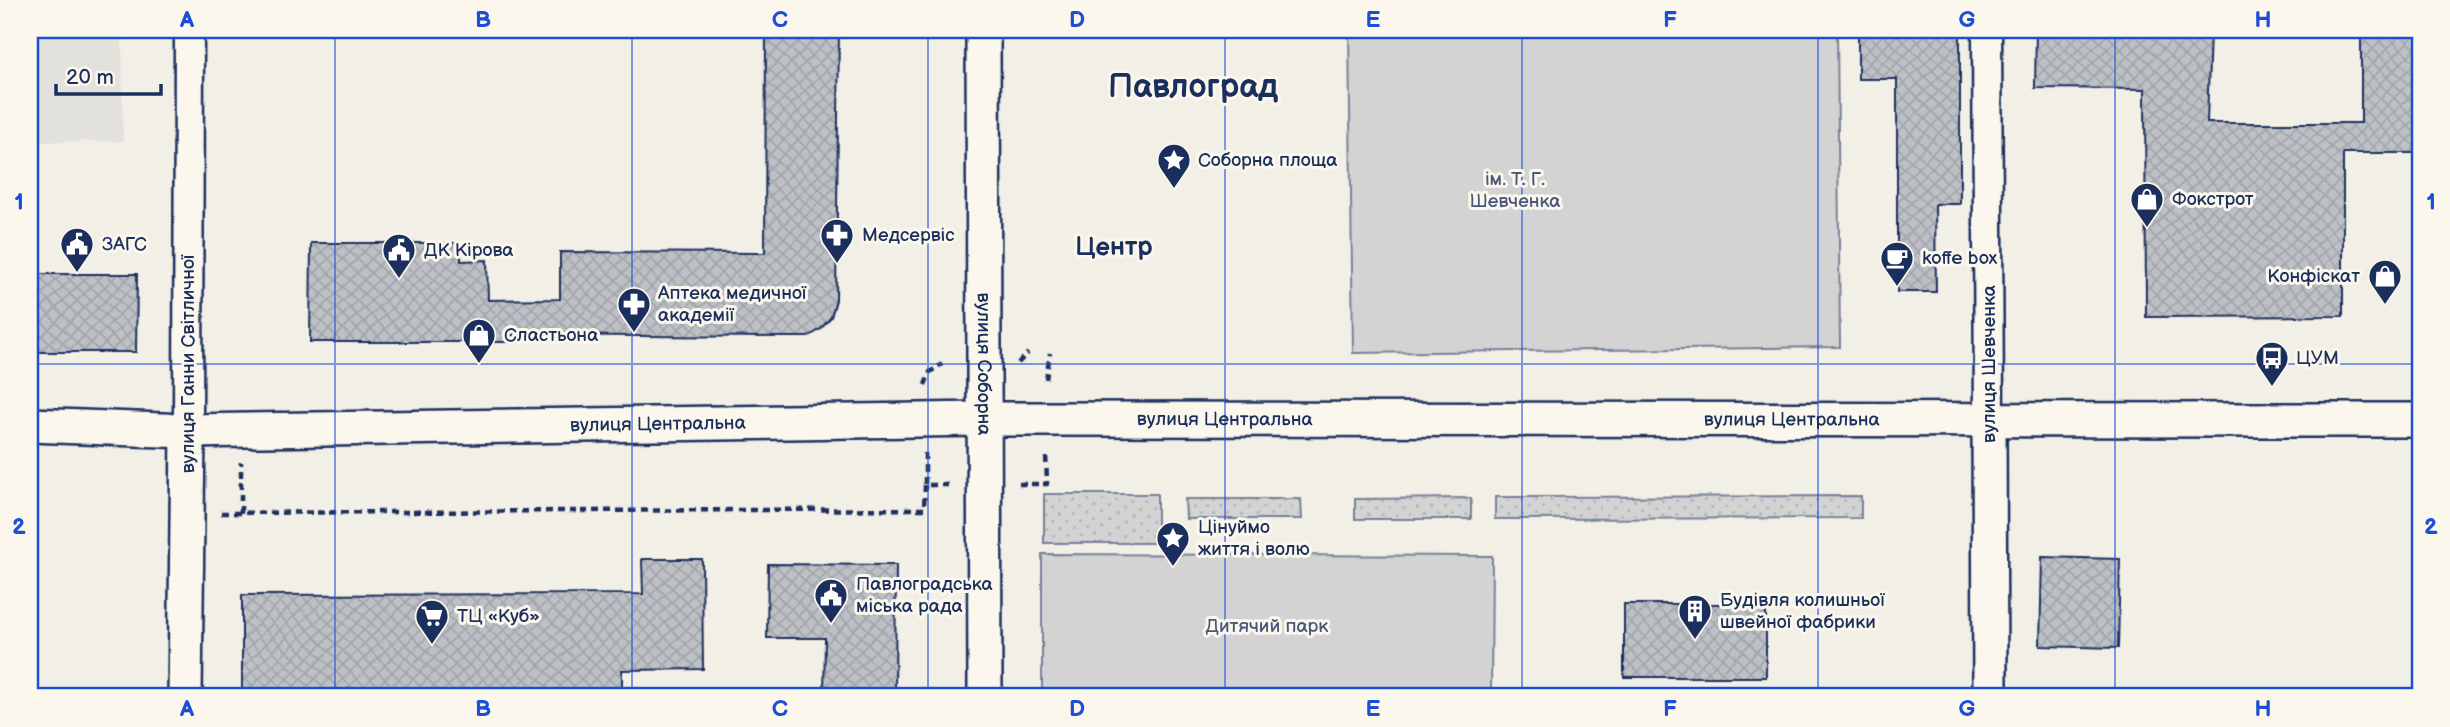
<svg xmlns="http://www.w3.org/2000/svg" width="2450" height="727" viewBox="0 0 2450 727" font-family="'Balsamiq Sans',sans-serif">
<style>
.built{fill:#e2e1dc}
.grass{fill:url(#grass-dots);stroke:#768198;stroke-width:2}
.green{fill:#d2d3d2;stroke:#768198;stroke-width:2}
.building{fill:url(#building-cross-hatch);stroke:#1b2f5e;stroke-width:2}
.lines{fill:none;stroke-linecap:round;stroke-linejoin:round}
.minor-casing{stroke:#1b2f5e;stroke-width:33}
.tertiary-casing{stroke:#1b2f5e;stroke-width:38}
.path{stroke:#1b2f5e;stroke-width:4.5;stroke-dasharray:7 5;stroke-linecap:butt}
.minor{stroke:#fbf7ec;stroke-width:28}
.tertiary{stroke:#fbf7ec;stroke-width:33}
.grid{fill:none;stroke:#1d4ed8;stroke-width:2;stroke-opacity:0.55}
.labels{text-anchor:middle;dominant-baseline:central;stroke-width:6;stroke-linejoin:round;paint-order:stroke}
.poi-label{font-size:19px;fill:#1b2f5e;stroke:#fbf7ec;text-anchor:start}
.park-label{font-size:19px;fill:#49587b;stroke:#fbf7ec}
.street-label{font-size:19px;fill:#1b2f5e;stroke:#fbf7ec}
.district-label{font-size:26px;font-weight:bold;fill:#1b2f5e;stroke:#fbf7ec}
.town-label{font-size:33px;font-weight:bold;fill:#1b2f5e;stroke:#fbf7ec}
.neatline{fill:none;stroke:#1d4ed8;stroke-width:2.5}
.grid-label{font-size:23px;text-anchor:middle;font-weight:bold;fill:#1d4ed8}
</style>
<defs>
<pattern id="grass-dots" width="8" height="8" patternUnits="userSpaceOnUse" patternTransform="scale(1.75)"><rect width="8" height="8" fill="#d2d3d2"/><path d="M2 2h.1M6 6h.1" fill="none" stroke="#b4b5b7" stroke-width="1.8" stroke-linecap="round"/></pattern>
<pattern id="building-cross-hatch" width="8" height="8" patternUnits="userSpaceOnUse" patternTransform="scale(1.75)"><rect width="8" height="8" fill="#bdc0c4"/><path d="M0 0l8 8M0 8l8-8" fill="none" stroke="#a2a5ab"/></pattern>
</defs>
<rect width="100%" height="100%" fill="#f2efe6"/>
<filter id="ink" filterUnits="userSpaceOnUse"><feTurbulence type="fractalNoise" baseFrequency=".0143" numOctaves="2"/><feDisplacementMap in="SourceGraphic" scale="14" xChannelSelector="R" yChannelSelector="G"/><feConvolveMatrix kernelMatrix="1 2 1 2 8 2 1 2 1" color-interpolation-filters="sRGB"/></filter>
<g filter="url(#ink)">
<!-- built -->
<polygon class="built" points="30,30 122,30 123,141 30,142"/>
<!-- grass -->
<g class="grass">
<rect x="1044" y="494" width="113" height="49"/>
<polygon points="1861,496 1861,518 1495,519 1495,497"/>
<polygon points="1471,498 1471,519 1355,519 1355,499"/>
<polygon points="1185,499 1301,499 1302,519 1186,519"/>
</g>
<!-- green -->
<g class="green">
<polygon points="1349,30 1837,30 1840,347 1353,353"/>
<polygon points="1042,554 1492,556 1491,697 1042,697"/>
</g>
<!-- building -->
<g class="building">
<polygon points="766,30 839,30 836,300 831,317 821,329 808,337 786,337 509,335 509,342 310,342 311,243 461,243 461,261 487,260 488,300 560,299 560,252 765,253"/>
<polygon points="1858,30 1960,30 1960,204 1935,204 1936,292 1897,292 1897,79 1858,79"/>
<polygon points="2036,30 2210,30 2207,123 2361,123 2361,30 2420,30 2420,153 2343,153 2343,316 2146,317 2145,89 2035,88"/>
<polygon points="30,274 137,274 136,352 30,352"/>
<polygon points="2042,557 2120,559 2118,648 2040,646"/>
<polygon points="642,559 702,559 703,669 622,670 622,697 242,697 242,595 643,594"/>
<polygon points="768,564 896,565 895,697 824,697 825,638 767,638"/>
<rect x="1624" y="604" width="142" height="73"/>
</g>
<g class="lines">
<defs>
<g id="minor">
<polyline points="1987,30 1989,418"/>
<polyline points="188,431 189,30"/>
</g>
<g id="tertiary">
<path id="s1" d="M983,30L985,697"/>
<polyline points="1989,418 1990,697"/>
<path id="s2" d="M30,425L188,431L983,419L2420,420"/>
<polyline points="185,697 188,431"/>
</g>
</defs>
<!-- minor casing -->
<use href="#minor" class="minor-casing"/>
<!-- tertiary casing -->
<use href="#tertiary" class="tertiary-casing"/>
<!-- path -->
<g class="path">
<polyline points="1018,363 1028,353"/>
<polyline points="1046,379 1050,353"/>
<polyline points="925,385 930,372 942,364"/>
<polyline points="925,453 925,485 948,485"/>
<polyline points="1019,484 1047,484 1046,453"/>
<polyline points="221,513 924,509 925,485"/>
<polyline points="241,513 241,462"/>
</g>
<!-- minor -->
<use href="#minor" class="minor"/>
<!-- tertiary -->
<use href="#tertiary" class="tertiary"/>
</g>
</g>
<!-- grid -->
<path class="grid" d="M335,30V697M632,30V697M928,30V697M1225,30V697M1522,30V697M1818,30V697M2115,30V697M30,364H2420"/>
<!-- icons -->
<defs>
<symbol id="sight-pin" viewBox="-11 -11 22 30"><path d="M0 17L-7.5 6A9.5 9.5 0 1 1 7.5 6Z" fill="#1b2f5e" stroke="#fbf7ec"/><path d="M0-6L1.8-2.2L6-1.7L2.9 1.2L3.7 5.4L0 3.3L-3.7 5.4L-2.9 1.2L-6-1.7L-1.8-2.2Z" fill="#fff"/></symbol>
<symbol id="shop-pin" viewBox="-11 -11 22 30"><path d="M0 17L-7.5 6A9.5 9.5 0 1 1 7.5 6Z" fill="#1b2f5e" stroke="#fbf7ec"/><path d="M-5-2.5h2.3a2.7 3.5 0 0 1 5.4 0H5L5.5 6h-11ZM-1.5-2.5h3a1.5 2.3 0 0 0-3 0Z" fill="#fff"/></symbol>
<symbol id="pharmacy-pin" viewBox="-11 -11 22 30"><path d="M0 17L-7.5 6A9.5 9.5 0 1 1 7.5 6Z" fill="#1b2f5e" stroke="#fbf7ec"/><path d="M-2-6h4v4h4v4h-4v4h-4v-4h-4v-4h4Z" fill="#fff"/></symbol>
<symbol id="civic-pin" viewBox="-11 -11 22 30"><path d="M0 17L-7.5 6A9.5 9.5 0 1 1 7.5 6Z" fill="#1b2f5e" stroke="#fbf7ec"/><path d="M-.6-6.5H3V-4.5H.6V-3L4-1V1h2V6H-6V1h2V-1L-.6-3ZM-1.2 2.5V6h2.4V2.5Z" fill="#fff"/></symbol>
<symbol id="cafe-pin" viewBox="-11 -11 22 30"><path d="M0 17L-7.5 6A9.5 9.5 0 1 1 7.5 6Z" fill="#1b2f5e" stroke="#fbf7ec"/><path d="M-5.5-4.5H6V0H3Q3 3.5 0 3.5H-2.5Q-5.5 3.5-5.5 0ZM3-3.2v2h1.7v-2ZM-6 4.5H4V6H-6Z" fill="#fff"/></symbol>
<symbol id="bus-pin" viewBox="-11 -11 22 30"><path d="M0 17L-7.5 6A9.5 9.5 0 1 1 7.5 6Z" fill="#1b2f5e" stroke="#fbf7ec"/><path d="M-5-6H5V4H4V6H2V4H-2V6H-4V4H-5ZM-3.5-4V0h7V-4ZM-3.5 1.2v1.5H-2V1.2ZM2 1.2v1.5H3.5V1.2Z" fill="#fff"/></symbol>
<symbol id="building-pin" viewBox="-11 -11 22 30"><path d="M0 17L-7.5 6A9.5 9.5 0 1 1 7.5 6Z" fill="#1b2f5e" stroke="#fbf7ec"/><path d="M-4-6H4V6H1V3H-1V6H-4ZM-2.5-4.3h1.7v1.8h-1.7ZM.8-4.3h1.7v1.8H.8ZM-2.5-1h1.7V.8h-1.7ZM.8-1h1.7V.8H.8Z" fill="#fff"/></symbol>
<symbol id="supermarket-pin" viewBox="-11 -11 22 30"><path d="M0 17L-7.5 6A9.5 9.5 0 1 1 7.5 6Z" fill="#1b2f5e" stroke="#fbf7ec"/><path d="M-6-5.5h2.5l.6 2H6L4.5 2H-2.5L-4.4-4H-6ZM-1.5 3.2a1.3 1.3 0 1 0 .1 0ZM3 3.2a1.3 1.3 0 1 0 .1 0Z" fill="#fff"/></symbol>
</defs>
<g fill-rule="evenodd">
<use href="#sight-pin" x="1155" y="141" width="38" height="52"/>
<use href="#shop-pin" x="2128" y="180" width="38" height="52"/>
<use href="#pharmacy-pin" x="818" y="216" width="38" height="52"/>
<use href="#civic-pin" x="58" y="225" width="38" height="52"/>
<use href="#civic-pin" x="380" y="231" width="38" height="52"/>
<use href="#cafe-pin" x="1878" y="239" width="38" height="52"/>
<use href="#shop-pin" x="2366" y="257" width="38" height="52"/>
<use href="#pharmacy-pin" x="615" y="285" width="38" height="52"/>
<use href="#shop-pin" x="460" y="316" width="38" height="52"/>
<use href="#bus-pin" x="2253" y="339" width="38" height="52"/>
<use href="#sight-pin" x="1154" y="519" width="38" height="52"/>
<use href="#civic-pin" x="812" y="576" width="38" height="52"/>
<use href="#building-pin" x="1676" y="592" width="38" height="52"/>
<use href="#supermarket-pin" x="413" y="597" width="38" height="52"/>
</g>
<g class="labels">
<!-- poi labels -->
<g class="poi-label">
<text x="1198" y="160">Соборна площа</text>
<text x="2172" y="199">Фокстрот</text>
<text x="862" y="235">Медсервіс</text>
<text x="102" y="244">ЗАГС</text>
<text x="424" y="250">ДК Кірова</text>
<text x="1922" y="258">koffe box</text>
<text x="2360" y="276" text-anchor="end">Конфіскат</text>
<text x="658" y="293">Аптека медичної<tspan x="658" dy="22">академії</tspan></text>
<text x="504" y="335">Сластьона</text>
<text x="2296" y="358">ЦУМ</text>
<text x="1198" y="527">Цінуймо<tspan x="1198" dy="22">життя і волю</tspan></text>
<text x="856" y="584">Павлоградська<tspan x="856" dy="22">міська рада</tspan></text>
<text x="1720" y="600">Будівля колишньої<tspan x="1720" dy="22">швейної фабрики</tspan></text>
<text x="457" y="616">ТЦ «Куб»</text>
</g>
<!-- park labels -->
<g class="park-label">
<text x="1515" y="179">ім. Т. Г.<tspan x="1515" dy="22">Шевченка</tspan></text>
<text x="1267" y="626">Дитячий парк</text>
</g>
<!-- street labels -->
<g class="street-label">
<text transform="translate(188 364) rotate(-90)">вулиця Ганни Світличної</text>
<text stroke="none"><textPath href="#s1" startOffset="334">вулиця Соборна</textPath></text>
<text transform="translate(1989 364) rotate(-90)">вулиця Шевченка</text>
<text stroke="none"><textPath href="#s2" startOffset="1195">вулиця Центральна</textPath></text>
<text stroke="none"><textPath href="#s2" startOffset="1762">вулиця Центральна</textPath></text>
<text stroke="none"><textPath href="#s2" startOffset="628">вулиця Центральна</textPath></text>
</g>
<!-- district labels -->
<g class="district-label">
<text x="1114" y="247">Центр</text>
</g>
<!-- town labels -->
<g class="town-label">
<text x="1193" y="87">Павлоград</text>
</g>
</g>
<!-- margin -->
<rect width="2450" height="727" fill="none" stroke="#fbf7ec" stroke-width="77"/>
<!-- scale -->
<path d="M56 84v10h105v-10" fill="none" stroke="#1b2f5e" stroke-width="3.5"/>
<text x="66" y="84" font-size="21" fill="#1b2f5e" stroke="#fbf7ec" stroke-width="5" paint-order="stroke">20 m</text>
<rect x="38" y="38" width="2374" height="650" class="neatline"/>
<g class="grid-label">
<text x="187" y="27">A</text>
<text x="483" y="27">B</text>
<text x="780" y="27">C</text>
<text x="1077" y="27">D</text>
<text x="1373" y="27">E</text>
<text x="1670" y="27">F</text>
<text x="1967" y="27">G</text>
<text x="2263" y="27">H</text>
<text x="19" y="209">1</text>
<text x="2431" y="209">1</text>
<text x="19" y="534">2</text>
<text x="2431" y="534">2</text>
<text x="187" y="716">A</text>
<text x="483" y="716">B</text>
<text x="780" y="716">C</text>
<text x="1077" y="716">D</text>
<text x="1373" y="716">E</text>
<text x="1670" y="716">F</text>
<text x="1967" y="716">G</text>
<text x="2263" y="716">H</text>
</g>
</svg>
